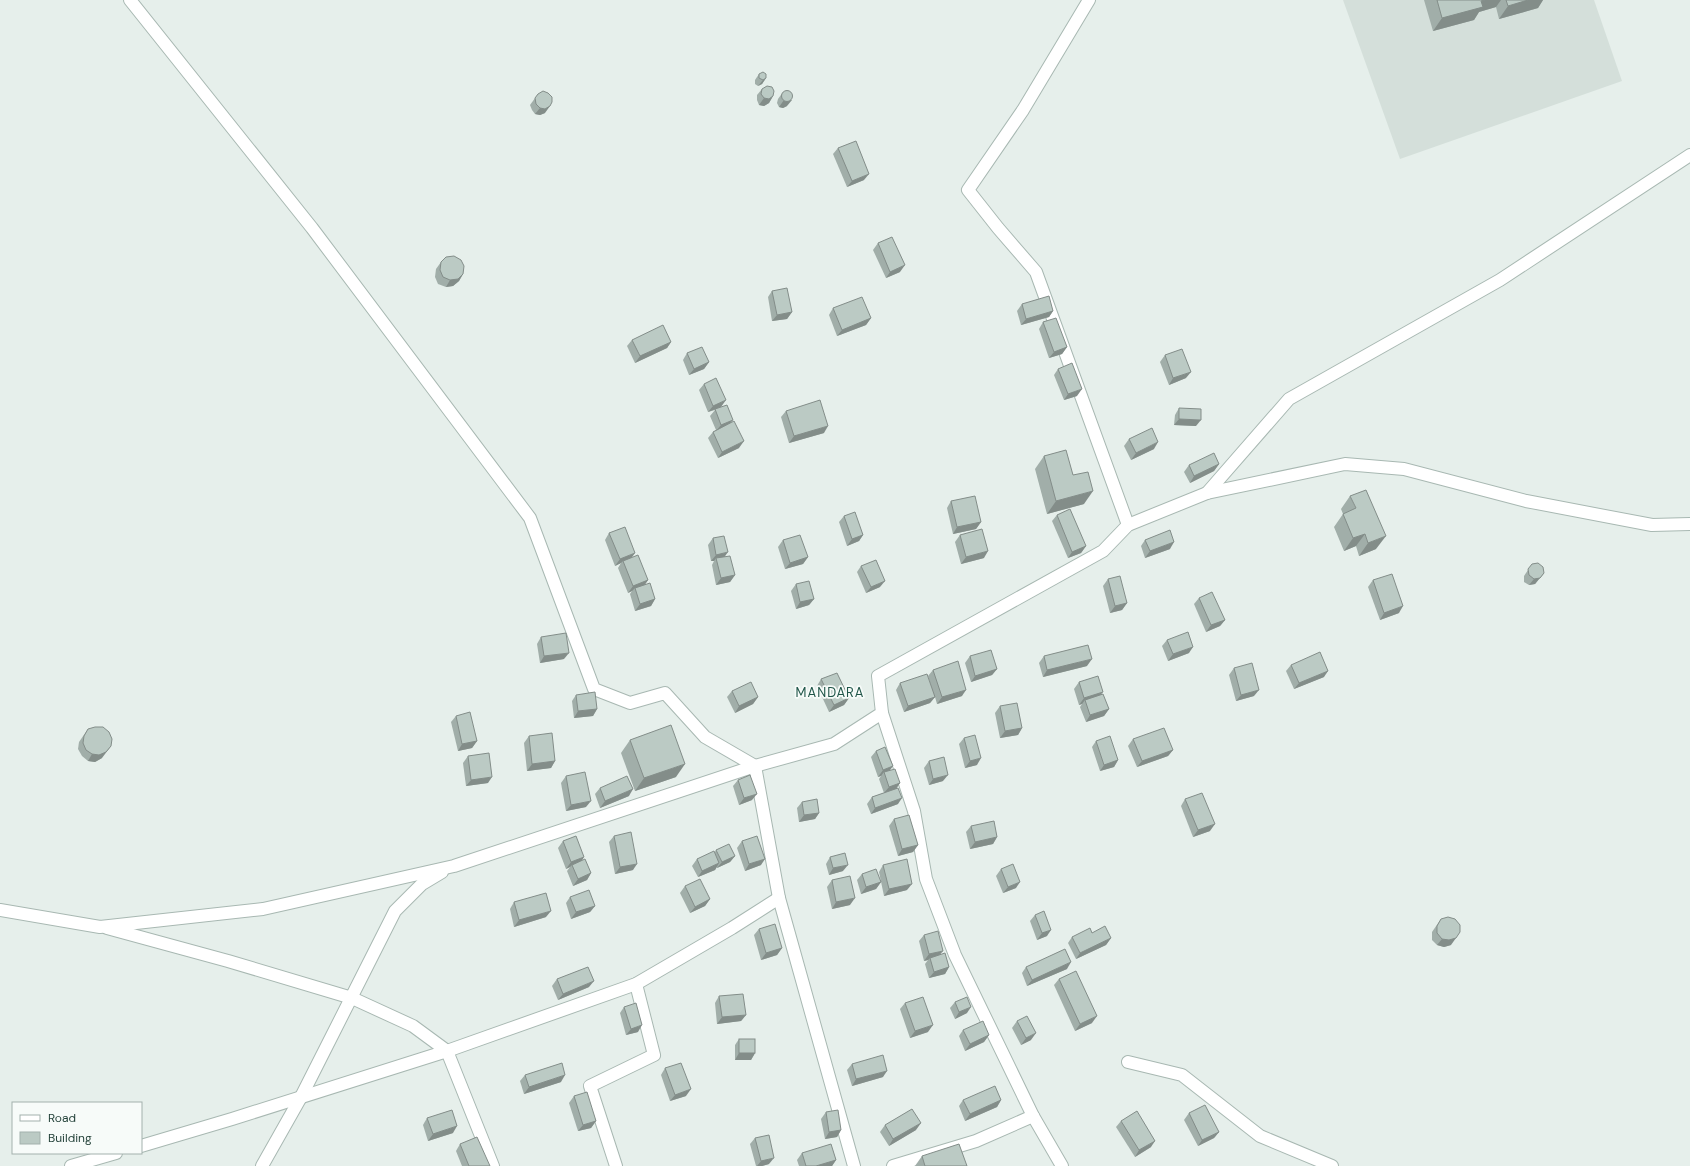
<svg xmlns="http://www.w3.org/2000/svg" width="1690" height="1166" viewBox="0 0 1690 1166" font-family="'DM Sans',sans-serif">
<style>
.built{fill:#d4dfda}
.lines{fill:none;stroke-linecap:round;stroke-linejoin:round}
.minor-casing{stroke:#a8b8b2;stroke-width:14}
.minor{stroke:#fff;stroke-width:12}
.wall{fill:#a1aea9}
.shaded-wall{fill:#838d89}
.building{fill:#bbcac4;stroke:#838d89}
.labels{text-anchor:middle;dominant-baseline:central;stroke-width:3.5;stroke-linejoin:round;paint-order:stroke}
.quarter-label{font-size:13px;letter-spacing:1px;fill:#1f5548;stroke:#f7fbf9}
</style>
<rect width="100%" height="100%" fill="#e6efeb"/>
<!-- built -->
<polygon class="built" points="1343,0 1594,0 1622,81 1400,159"/>
<g class="lines">
<defs>
<g id="minor">
<polyline points="130,0 312,228 530,518 594,689 630,703 665,693 705,737 755,766 779,898 854,1166"/>
<polyline points="1089,0 1023,110 968,190 998,228 1036,272 1128,525"/>
<polyline points="1207,493 1289,399 1500,280 1690,155"/>
<polyline points="882,713 914,811 926,879 955,955 1033,1116 1062,1166"/>
<polyline points="0,910 100,927 263,909 454,866 755,766 834,744 882,713 878,676 1103,551 1128,525 1207,493 1345,464 1404,469 1526,501 1652,525 1690,524"/>
<polyline points="107,928 228,961 352,998 413,1026 447,1051"/>
<polyline points="1128,1062 1182,1075 1260,1136 1332,1166"/>
<polyline points="141,1146 232,1119 447,1051"/>
<polyline points="71,1166 116,1153"/>
<polyline points="262,1166 301,1097 395,911 422,884 442,872"/>
<polyline points="493,1166 447,1051 636,984 732,928 779,898"/>
<polyline points="616,1166 590,1086 654,1055 636,984"/>
<polyline points="893,1166 976,1141 1033,1116"/>
</g>
</defs>
<!-- minor casing -->
<use href="#minor" class="minor-casing"/>
<!-- minor -->
<use href="#minor" class="minor"/>
</g>
<!-- wall -->
<g class="wall">
<polygon points="1424,0 1543,0 1538,8 1499,19 1496,7 1479,12 1474,20 1433,31"/>
<polygon points="759,74 766,78 762,84 758,86 755,84 755,80"/>
<polygon points="762,89 773,96 769,103 764,106 759,105 757,100 757,95"/>
<polygon points="783,92 787,106 783,108 779,107 777,103 778,99"/>
<polygon points="538,94 545,113 540,115 535,114 532,110 530,105"/>
<polygon points="838,148 864,180 847,187 833,154"/>
<polygon points="878,243 900,272 886,278 873,250"/>
<polygon points="441,262 463,274 459,281 453,286 446,287 438,284 435,277 436,269"/>
<polygon points="772,291 792,312 787,319 772,321 768,297"/>
<polygon points="1022,304 1053,311 1049,317 1021,325 1017,311"/>
<polygon points="833,308 871,318 866,325 837,336 829,315"/>
<polygon points="1043,322 1067,347 1062,354 1049,358 1039,329"/>
<polygon points="632,340 671,342 667,348 635,363 627,346"/>
<polygon points="687,353 709,362 704,369 689,375 683,360"/>
<polygon points="1165,355 1186,378 1169,385 1160,362"/>
<polygon points="1058,369 1077,396 1064,400 1054,375"/>
<polygon points="704,384 721,407 731,423 739,448 718,458 708,438 713,432 716,430 710,416 715,410 708,412 699,390"/>
<polygon points="1179,408 1196,426 1174,425 1175,415"/>
<polygon points="786,411 824,433 789,443 781,417"/>
<polygon points="1129,439 1154,449 1131,460 1124,446"/>
<polygon points="1044,456 1073,475 1084,504 1047,514 1035,469"/>
<polygon points="1219,464 1214,471 1190,483 1184,472 1189,465"/>
<polygon points="1350,496 1376,549 1359,556 1356,546 1344,551 1334,527 1343,514 1341,509"/>
<polygon points="951,501 981,522 976,529 953,534 947,508"/>
<polygon points="1057,515 1086,546 1081,553 1068,558 1052,521"/>
<polygon points="844,516 863,535 859,541 847,546 839,522"/>
<polygon points="609,533 631,558 648,580 645,584 655,599 651,606 635,611 630,594 632,591 628,593 618,568 621,563 615,566 605,540"/>
<polygon points="960,535 984,558 961,564 955,542"/>
<polygon points="713,538 725,557 735,575 730,582 716,585 712,565 714,561 711,561 708,545"/>
<polygon points="783,540 808,557 803,564 785,569 778,547"/>
<polygon points="1145,540 1170,549 1145,558 1141,546"/>
<polygon points="1532,564 1544,573 1535,584 1529,585 1524,582 1524,576"/>
<polygon points="861,566 880,587 866,593 857,572"/>
<polygon points="1108,579 1127,603 1122,610 1110,613 1103,586"/>
<polygon points="1373,580 1399,613 1380,620 1368,587"/>
<polygon points="796,584 814,599 809,605 796,609 791,591"/>
<polygon points="1199,598 1225,620 1220,626 1206,632 1194,604"/>
<polygon points="541,637 564,659 540,663 537,644"/>
<polygon points="1167,640 1189,653 1168,661 1162,646"/>
<polygon points="970,656 997,669 992,675 971,682 965,663"/>
<polygon points="1044,656 1087,666 1043,677 1039,663"/>
<polygon points="1291,665 1324,677 1294,689 1286,671"/>
<polygon points="1234,668 1254,696 1236,701 1229,675"/>
<polygon points="933,670 962,696 937,704 935,697 930,703 904,712 896,690 900,683 932,689 928,676"/>
<polygon points="821,679 849,698 844,705 829,712 817,686"/>
<polygon points="1079,682 1101,695 1109,709 1104,716 1086,722 1080,707 1082,704 1079,705 1074,689"/>
<polygon points="732,691 758,697 753,704 735,713 727,697"/>
<polygon points="576,695 597,709 593,716 574,718 572,701"/>
<polygon points="1000,706 1022,728 1018,735 1000,738 995,713"/>
<polygon points="456,716 477,741 472,748 458,751 451,722"/>
<polygon points="88,729 102,758 95,762 88,761 82,756 78,749 79,742"/>
<polygon points="529,736 555,761 551,768 527,771 524,743"/>
<polygon points="964,738 977,765 965,768 959,744"/>
<polygon points="1133,739 1173,750 1168,756 1137,767 1128,746"/>
<polygon points="630,740 676,777 635,791 621,753"/>
<polygon points="1096,741 1118,760 1114,767 1100,771 1092,747"/>
<polygon points="876,751 900,783 896,788 898,804 871,814 867,804 872,797 884,793 879,779 881,776 878,777 871,757"/>
<polygon points="468,756 488,783 466,786 463,763"/>
<polygon points="929,761 943,781 929,785 924,768"/>
<polygon points="566,776 586,807 566,811 561,783"/>
<polygon points="738,780 752,800 739,805 733,786"/>
<polygon points="600,788 629,796 600,808 595,794"/>
<polygon points="1185,799 1210,831 1193,837 1181,806"/>
<polygon points="802,802 819,813 815,819 799,822 797,808"/>
<polygon points="894,819 918,845 913,852 898,856 889,826"/>
<polygon points="971,826 997,837 993,844 970,849 966,832"/>
<polygon points="614,836 633,870 615,874 609,842"/>
<polygon points="563,841 582,860 591,873 587,880 573,886 567,871 570,867 566,869 558,848"/>
<polygon points="742,841 761,865 745,871 737,848"/>
<polygon points="716,850 735,856 730,862 717,868 717,867 715,870 698,877 692,866 697,859 715,852"/>
<polygon points="830,857 843,871 829,875 826,864"/>
<polygon points="883,865 907,890 884,896 879,872"/>
<polygon points="1001,869 1016,888 1003,893 996,876"/>
<polygon points="862,874 881,882 876,889 861,894 857,880"/>
<polygon points="832,880 850,905 832,909 827,887"/>
<polygon points="685,886 710,899 705,906 690,913 680,893"/>
<polygon points="570,897 595,906 590,912 571,919 566,903"/>
<polygon points="514,902 546,917 514,927 510,909"/>
<polygon points="1035,915 1047,936 1037,940 1030,921"/>
<polygon points="1441,919 1451,945 1444,947 1437,945 1432,940 1432,932"/>
<polygon points="759,929 782,948 777,955 761,960 754,935"/>
<polygon points="1092,933 1111,938 1106,945 1076,959 1068,943 1072,937"/>
<polygon points="924,935 940,955 949,967 945,974 929,978 925,964 928,960 924,961 919,941"/>
<polygon points="1026,967 1067,969 1027,986 1022,973"/>
<polygon points="557,979 589,987 558,1000 552,986"/>
<polygon points="1059,979 1092,1023 1075,1031 1054,985"/>
<polygon points="719,996 746,1015 741,1021 717,1024 715,1003"/>
<polygon points="955,1002 967,1013 955,1019 950,1008"/>
<polygon points="905,1003 928,1032 910,1038 900,1009"/>
<polygon points="624,1007 638,1032 626,1035 620,1013"/>
<polygon points="1017,1021 1031,1040 1021,1045 1012,1028"/>
<polygon points="963,1030 989,1035 984,1042 965,1051 959,1036"/>
<polygon points="739,1039 755,1053 751,1060 735,1060 735,1045"/>
<polygon points="852,1064 883,1077 852,1086 847,1070"/>
<polygon points="665,1068 686,1096 670,1101 661,1075"/>
<polygon points="525,1075 561,1082 524,1094 520,1081"/>
<polygon points="574,1096 596,1121 591,1128 578,1131 569,1103"/>
<polygon points="963,1100 1001,1100 997,1107 965,1121 959,1106"/>
<polygon points="826,1112 841,1130 837,1137 825,1139 821,1119"/>
<polygon points="1189,1113 1219,1132 1214,1138 1198,1146 1184,1120"/>
<polygon points="427,1118 453,1133 428,1141 423,1125"/>
<polygon points="1121,1121 1151,1147 1135,1157 1116,1127"/>
<polygon points="885,1125 916,1130 889,1146 880,1132"/>
<polygon points="755,1138 769,1164 762,1166 756,1166 750,1144"/>
<polygon points="460,1144 490,1166 462,1166 456,1151"/>
<polygon points="802,1153 836,1160 832,1166 799,1166 797,1160"/>
<polygon points="922,1156 967,1166 915,1166"/>
</g>
<!-- shaded-wall -->
<g class="shaded-wall">
<polygon points="1485,0 1501,0 1496,7 1479,12 1474,20 1433,31 1442,18"/>
<polygon points="1528,0 1543,0 1538,8 1499,19 1508,6"/>
<polygon points="766,78 762,84 758,86 763,80"/>
<polygon points="773,96 769,103 764,106 759,105 764,98"/>
<polygon points="784,100 792,100 787,106 783,108 779,107"/>
<polygon points="550,106 545,113 540,115 535,114 540,108"/>
<polygon points="869,174 864,180 847,187 852,181"/>
<polygon points="905,265 900,272 886,278 890,272"/>
<polygon points="463,274 459,281 453,286 446,287 450,280"/>
<polygon points="1053,311 1049,317 1021,325 1026,319"/>
<polygon points="792,312 787,319 772,321 777,315"/>
<polygon points="871,318 866,325 837,336 842,330"/>
<polygon points="671,342 667,348 635,363 640,356"/>
<polygon points="1067,347 1062,354 1049,358 1054,352"/>
<polygon points="709,362 704,369 689,375 694,369"/>
<polygon points="1191,372 1186,378 1169,385 1173,378"/>
<polygon points="1082,389 1077,396 1064,400 1068,394"/>
<polygon points="726,400 721,407 708,412 713,406"/>
<polygon points="1179,419 1201,420 1196,426 1174,425"/>
<polygon points="733,420 728,426 716,431 721,425"/>
<polygon points="828,426 824,433 789,443 794,436"/>
<polygon points="744,441 739,448 718,458 722,452"/>
<polygon points="1158,442 1154,449 1131,460 1136,453"/>
<polygon points="1219,464 1214,471 1190,483 1194,476"/>
<polygon points="1093,491 1084,504 1047,514 1056,501"/>
<polygon points="981,522 976,529 953,534 957,527"/>
<polygon points="1365,534 1356,546 1344,551 1353,538"/>
<polygon points="863,535 859,541 847,546 852,539"/>
<polygon points="1386,536 1376,549 1359,556 1368,543"/>
<polygon points="1174,542 1170,549 1145,558 1150,551"/>
<polygon points="1086,546 1081,553 1068,558 1072,552"/>
<polygon points="988,551 984,558 961,564 966,557"/>
<polygon points="728,552 723,559 716,558 714,561 711,561 716,555"/>
<polygon points="635,553 630,560 623,561 621,563 615,566 620,559"/>
<polygon points="808,557 803,564 785,569 790,563"/>
<polygon points="1544,573 1535,584 1529,585 1534,579"/>
<polygon points="735,575 730,582 716,585 721,578"/>
<polygon points="648,580 644,586 635,588 632,591 628,593 633,586"/>
<polygon points="885,581 880,587 866,593 871,587"/>
<polygon points="655,599 651,606 635,611 640,604"/>
<polygon points="814,599 809,605 796,609 800,602"/>
<polygon points="1127,603 1122,610 1110,613 1115,606"/>
<polygon points="1403,606 1399,613 1380,620 1384,613"/>
<polygon points="1225,620 1220,626 1206,632 1211,625"/>
<polygon points="1193,647 1189,653 1168,661 1173,654"/>
<polygon points="569,653 564,659 540,663 544,656"/>
<polygon points="1092,659 1087,666 1043,677 1047,670"/>
<polygon points="997,669 992,675 971,682 975,676"/>
<polygon points="1328,671 1324,677 1294,689 1299,683"/>
<polygon points="966,690 962,696 937,704 942,697"/>
<polygon points="1259,690 1254,696 1236,701 1241,695"/>
<polygon points="1103,692 1098,698 1085,700 1082,704 1079,705 1084,698"/>
<polygon points="758,697 753,704 735,713 739,706"/>
<polygon points="935,697 930,703 904,712 908,706"/>
<polygon points="849,698 844,705 829,712 834,705"/>
<polygon points="597,709 593,716 574,718 578,711"/>
<polygon points="1109,709 1104,716 1086,722 1090,715"/>
<polygon points="1022,728 1018,735 1000,738 1005,731"/>
<polygon points="477,741 472,748 458,751 462,744"/>
<polygon points="111,746 102,758 95,762 88,761 92,754"/>
<polygon points="1173,750 1168,756 1137,767 1142,761"/>
<polygon points="981,758 977,765 965,768 970,761"/>
<polygon points="1118,760 1114,767 1100,771 1104,765"/>
<polygon points="555,761 551,768 527,771 532,764"/>
<polygon points="685,764 676,777 635,791 644,778"/>
<polygon points="893,766 888,773 884,772 881,776 878,777 883,770"/>
<polygon points="948,775 943,781 929,785 933,779"/>
<polygon points="492,777 488,783 466,786 471,780"/>
<polygon points="900,783 896,789 884,793 889,787"/>
<polygon points="633,789 629,796 600,808 605,801"/>
<polygon points="757,794 752,800 739,805 744,798"/>
<polygon points="902,798 898,804 871,814 875,808"/>
<polygon points="591,801 586,807 566,811 571,805"/>
<polygon points="819,813 815,819 799,822 804,815"/>
<polygon points="1215,824 1210,831 1193,837 1198,830"/>
<polygon points="997,837 993,844 970,849 975,842"/>
<polygon points="918,845 913,852 898,856 902,849"/>
<polygon points="735,856 730,862 717,868 722,862"/>
<polygon points="584,857 580,864 572,865 570,867 566,869 571,862"/>
<polygon points="765,859 761,865 745,871 749,864"/>
<polygon points="719,863 715,870 698,877 702,871"/>
<polygon points="637,864 633,870 615,874 620,867"/>
<polygon points="848,865 843,871 829,875 833,868"/>
<polygon points="591,873 587,880 573,886 578,879"/>
<polygon points="881,882 876,889 861,894 866,887"/>
<polygon points="1020,882 1016,888 1003,893 1008,887"/>
<polygon points="912,884 907,890 884,896 889,889"/>
<polygon points="855,898 850,905 832,909 836,902"/>
<polygon points="710,899 705,906 690,913 695,907"/>
<polygon points="595,906 590,912 571,919 576,912"/>
<polygon points="551,911 546,917 514,927 519,920"/>
<polygon points="1051,930 1047,936 1037,940 1042,933"/>
<polygon points="1111,938 1106,945 1076,959 1080,953"/>
<polygon points="1456,938 1451,945 1444,947 1437,945 1442,939"/>
<polygon points="782,948 777,955 761,960 766,953"/>
<polygon points="943,951 938,957 930,958 928,960 924,961 929,954"/>
<polygon points="1071,962 1067,969 1027,986 1032,980"/>
<polygon points="949,967 945,974 929,978 934,972"/>
<polygon points="594,981 589,987 558,1000 563,994"/>
<polygon points="971,1007 967,1013 955,1019 959,1012"/>
<polygon points="746,1015 741,1021 717,1024 722,1017"/>
<polygon points="1097,1016 1092,1023 1075,1031 1080,1024"/>
<polygon points="642,1025 638,1032 626,1035 631,1029"/>
<polygon points="933,1025 928,1032 910,1038 915,1031"/>
<polygon points="1036,1033 1031,1040 1021,1045 1026,1038"/>
<polygon points="989,1035 984,1042 965,1051 970,1044"/>
<polygon points="739,1053 755,1053 751,1060 735,1060"/>
<polygon points="887,1071 883,1077 852,1086 856,1079"/>
<polygon points="565,1075 561,1082 524,1094 529,1087"/>
<polygon points="691,1089 686,1096 670,1101 675,1095"/>
<polygon points="1001,1100 997,1107 965,1121 970,1114"/>
<polygon points="596,1121 591,1128 578,1131 583,1125"/>
<polygon points="921,1123 916,1130 889,1146 893,1139"/>
<polygon points="457,1126 453,1133 428,1141 433,1134"/>
<polygon points="841,1130 837,1137 825,1139 829,1132"/>
<polygon points="1219,1132 1214,1138 1198,1146 1202,1140"/>
<polygon points="1155,1141 1151,1147 1135,1157 1139,1150"/>
<polygon points="774,1158 769,1164 762,1166 757,1166 761,1161"/>
<polygon points="836,1160 832,1166 816,1166"/>
</g>
<!-- building -->
<g class="building">
<polygon points="1437,0 1485,0 1481,1 1483,7 1442,18"/>
<polygon points="1506,0 1528,0 1508,6"/>
<polygon points="763,72 766,74 766,78 763,80 759,78 759,74"/>
<polygon points="767,86 772,87 774,91 773,96 769,99 764,98 761,94 762,89"/>
<circle cx="787" cy="96" r="5.5"/>
<polygon points="543,91 548,93 552,97 552,102 550,106 545,109 540,108 536,104 535,98 538,94"/>
<polygon points="856,141 869,174 852,181 838,148"/>
<polygon points="892,237 905,265 890,272 878,243"/>
<polygon points="454,256 461,260 464,266 463,274 458,279 450,280 443,277 440,270 441,262 446,257"/>
<polygon points="787,288 792,312 777,315 772,291"/>
<polygon points="1049,296 1053,311 1026,319 1022,304"/>
<polygon points="862,297 871,318 842,330 833,308"/>
<polygon points="1056,318 1067,347 1054,352 1043,322"/>
<polygon points="663,325 671,342 640,356 632,340"/>
<polygon points="702,347 709,362 694,369 687,353"/>
<polygon points="1182,349 1191,372 1173,378 1165,355"/>
<polygon points="1072,363 1082,389 1068,394 1058,369"/>
<polygon points="716,378 726,400 713,406 704,384"/>
<polygon points="820,400 828,426 794,436 786,411"/>
<polygon points="727,405 733,420 721,425 715,409"/>
<polygon points="1179,408 1201,409 1201,420 1179,419"/>
<polygon points="734,421 744,441 722,452 713,432"/>
<polygon points="1152,428 1158,442 1136,453 1129,439"/>
<polygon points="1066,450 1073,475 1088,472 1093,491 1056,501 1044,456"/>
<polygon points="1214,453 1219,464 1194,476 1189,465"/>
<polygon points="1366,490 1386,536 1368,543 1365,534 1353,538 1343,514 1356,508 1350,496"/>
<polygon points="975,496 981,522 957,527 951,501"/>
<polygon points="1070,509 1086,546 1072,552 1057,515"/>
<polygon points="855,512 863,535 852,539 844,516"/>
<polygon points="625,527 635,553 620,559 609,533"/>
<polygon points="982,529 988,551 966,557 960,535"/>
<polygon points="1170,530 1174,542 1150,551 1145,540"/>
<polygon points="800,535 808,557 790,563 783,540"/>
<polygon points="724,536 728,552 716,555 713,538"/>
<polygon points="638,555 648,580 633,586 623,561"/>
<polygon points="730,556 735,575 721,578 716,558"/>
<polygon points="876,560 885,581 871,587 861,566"/>
<polygon points="1538,563 1543,567 1544,573 1540,578 1534,579 1529,575 1528,569 1532,564"/>
<polygon points="1392,574 1403,606 1384,613 1373,580"/>
<polygon points="1120,576 1127,603 1115,606 1108,579"/>
<polygon points="809,581 814,599 800,602 796,584"/>
<polygon points="650,583 655,599 640,604 635,588"/>
<polygon points="1212,592 1225,620 1211,625 1199,598"/>
<polygon points="1188,632 1193,647 1173,654 1167,640"/>
<polygon points="566,633 569,653 544,656 541,637"/>
<polygon points="1088,645 1092,659 1047,670 1044,656"/>
<polygon points="991,650 997,669 975,676 970,656"/>
<polygon points="1320,652 1328,671 1299,683 1291,665"/>
<polygon points="958,661 966,690 942,697 933,670"/>
<polygon points="1252,663 1259,690 1241,695 1234,668"/>
<polygon points="837,673 849,698 834,705 821,679"/>
<polygon points="927,674 935,697 908,706 900,683"/>
<polygon points="1098,676 1103,692 1084,698 1079,682"/>
<polygon points="751,682 758,697 739,706 732,691"/>
<polygon points="595,692 597,709 578,711 576,695"/>
<polygon points="1103,694 1109,709 1090,715 1085,700"/>
<polygon points="1017,703 1022,728 1005,731 1000,706"/>
<polygon points="470,712 477,741 462,744 456,716"/>
<polygon points="671,725 685,764 644,778 630,740"/>
<polygon points="95,727 103,727 109,732 112,739 111,746 106,752 99,755 92,754 86,750 83,743 84,736 88,729"/>
<polygon points="1164,728 1173,750 1142,761 1133,739"/>
<polygon points="552,733 555,761 532,764 529,736"/>
<polygon points="975,735 981,758 970,761 964,738"/>
<polygon points="1110,736 1118,760 1104,765 1096,741"/>
<polygon points="885,747 893,766 883,770 876,751"/>
<polygon points="489,753 492,777 471,780 468,756"/>
<polygon points="944,757 948,775 933,779 929,761"/>
<polygon points="895,769 900,783 889,787 884,772"/>
<polygon points="585,772 591,801 571,805 566,776"/>
<polygon points="750,775 757,794 744,798 738,780"/>
<polygon points="627,776 633,789 605,801 600,788"/>
<polygon points="898,788 902,798 875,808 872,797"/>
<polygon points="1202,793 1215,824 1198,830 1185,799"/>
<polygon points="817,799 819,813 804,815 802,802"/>
<polygon points="909,815 918,845 902,849 894,819"/>
<polygon points="994,821 997,837 975,842 971,826"/>
<polygon points="631,832 637,864 620,867 614,836"/>
<polygon points="576,836 584,857 571,862 563,841"/>
<polygon points="757,836 765,859 749,864 742,841"/>
<polygon points="729,844 735,856 722,862 716,850"/>
<polygon points="714,851 719,863 702,871 697,859"/>
<polygon points="845,853 848,865 833,868 830,857"/>
<polygon points="585,859 591,873 578,879 572,865"/>
<polygon points="907,859 912,884 889,889 883,865"/>
<polygon points="1013,864 1020,882 1008,887 1001,869"/>
<polygon points="876,869 881,882 866,887 862,874"/>
<polygon points="850,876 855,898 836,902 832,880"/>
<polygon points="700,879 710,899 695,907 685,886"/>
<polygon points="589,890 595,906 576,912 570,897"/>
<polygon points="546,893 551,911 519,920 514,902"/>
<polygon points="1044,911 1051,930 1042,933 1035,915"/>
<polygon points="1448,917 1455,919 1460,925 1460,932 1456,938 1449,940 1442,939 1437,933 1437,926 1441,919"/>
<polygon points="775,924 782,948 766,953 759,929"/>
<polygon points="1105,926 1111,938 1080,953 1072,937 1090,928 1092,933"/>
<polygon points="938,931 943,951 929,954 924,935"/>
<polygon points="1065,949 1071,962 1032,980 1026,967"/>
<polygon points="945,953 949,967 934,972 930,958"/>
<polygon points="588,967 594,981 563,994 557,979"/>
<polygon points="1076,971 1097,1016 1080,1024 1059,979"/>
<polygon points="743,994 746,1015 722,1017 719,996"/>
<polygon points="923,997 933,1025 915,1031 905,1003"/>
<polygon points="967,997 971,1007 959,1012 955,1002"/>
<polygon points="636,1003 642,1025 631,1029 624,1007"/>
<polygon points="1027,1016 1036,1033 1026,1038 1017,1021"/>
<polygon points="983,1021 989,1035 970,1044 963,1030"/>
<rect x="739" y="1039" width="16" height="14"/>
<polygon points="883,1055 887,1071 856,1079 852,1064"/>
<polygon points="562,1063 565,1075 529,1087 525,1075"/>
<polygon points="681,1063 691,1089 675,1095 665,1068"/>
<polygon points="995,1086 1001,1100 970,1114 963,1100"/>
<polygon points="587,1092 596,1121 583,1125 574,1096"/>
<polygon points="1205,1105 1219,1132 1202,1140 1189,1113"/>
<polygon points="912,1109 921,1123 893,1139 885,1125"/>
<polygon points="452,1110 457,1126 433,1134 427,1118"/>
<polygon points="838,1110 841,1130 829,1132 826,1112"/>
<polygon points="1137,1111 1155,1141 1139,1150 1121,1121"/>
<polygon points="769,1135 774,1158 761,1161 755,1138"/>
<polygon points="477,1137 490,1166 469,1166 460,1144"/>
<polygon points="831,1144 836,1160 816,1166 806,1166 802,1153"/>
<polygon points="959,1144 967,1166 925,1166 922,1156"/>
</g>
<g class="labels">
<!-- quarter labels -->
<g class="quarter-label">
<text x="830" y="692">MANDARA</text>
</g>
</g>
<!-- legend -->
<rect x="12" y="1102" width="130" height="52" fill="#f7fbf9" stroke="#a3b1ad"/>
<rect x="20" y="1115" width="20" height="6" fill="#ffffff" stroke="#a3b1ad"/>
<text x="48" y="1122" font-size="12" fill="#24423a">Road</text>
<rect x="20" y="1132" width="20" height="12" fill="#bbcac4" stroke="#a3b1ad"/>
<text x="48" y="1142" font-size="12" fill="#24423a">Building</text>
</svg>
